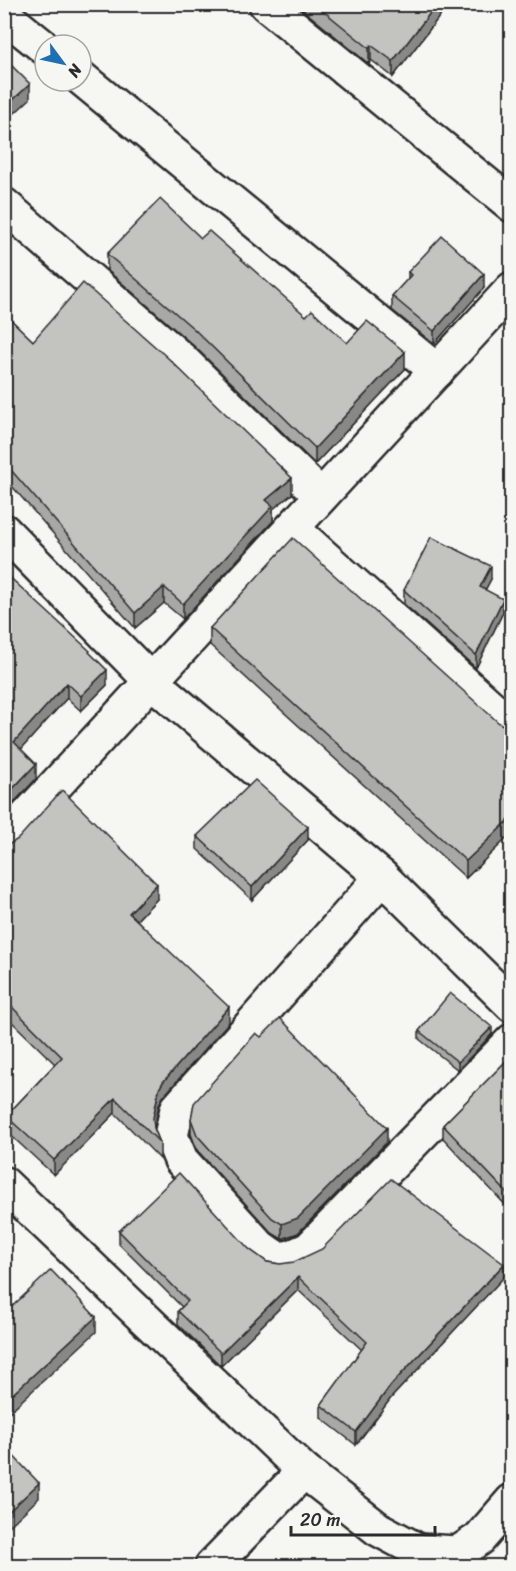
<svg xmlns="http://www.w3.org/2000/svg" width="516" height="1571" viewBox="0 0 516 1571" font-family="Sriracha,sans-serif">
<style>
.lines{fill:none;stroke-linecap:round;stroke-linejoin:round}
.minor-casing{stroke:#2b2b2b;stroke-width:38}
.minor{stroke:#f6f6f2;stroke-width:33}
.wall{fill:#a8a8a5;stroke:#2b2b2b;stroke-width:1.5}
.shaded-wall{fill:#888886;stroke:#2b2b2b;stroke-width:1.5}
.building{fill:#c3c3c0;stroke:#2b2b2b;stroke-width:1.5}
</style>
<rect width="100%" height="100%" fill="#f6f6f2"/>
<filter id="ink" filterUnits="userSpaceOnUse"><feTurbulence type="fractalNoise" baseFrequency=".0167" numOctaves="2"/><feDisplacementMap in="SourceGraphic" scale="12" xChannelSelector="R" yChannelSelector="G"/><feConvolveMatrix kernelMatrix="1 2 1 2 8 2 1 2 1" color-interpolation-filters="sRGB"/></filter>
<g filter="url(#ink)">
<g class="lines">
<defs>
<g id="minor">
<polyline points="266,4 512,205"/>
<polyline points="4,15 45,48"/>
<polyline points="81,78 437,371"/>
<polyline points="4,205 181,359 321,496"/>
<polyline points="292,528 512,726"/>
<polyline points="4,531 151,681 382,877 512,1005"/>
<polyline points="4,841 512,289"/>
<polyline points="382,877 177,1109 171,1136 181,1160 260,1247 277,1259 291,1257 309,1249 512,1041"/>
<polyline points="4,1184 304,1471 378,1529 419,1551 458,1553 479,1539 512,1501"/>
<polyline points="212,1566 304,1471"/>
</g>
</defs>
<!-- minor casing -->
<use href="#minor" class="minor-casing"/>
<!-- minor -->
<use href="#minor" class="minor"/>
</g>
<!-- wall -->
<g class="wall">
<polygon points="296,4 449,4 393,77 371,60 369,64"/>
<polygon points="201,238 306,316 347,343 405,369 315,464 194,346 107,270 107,254"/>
<polygon points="408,272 484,288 434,344 392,310 392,296 408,279"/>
<polygon points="4,313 33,341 292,494 273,509 273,521 183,619 164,603 135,628 4,477"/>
<polygon points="4,572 90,654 107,685 81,711 67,698 21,749 36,779 4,813"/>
<polygon points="491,579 485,590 503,612 476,668 404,604 404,590"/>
<polygon points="210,628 499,723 508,728 512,728 512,839 509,836 466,878 210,645"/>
<polygon points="197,836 308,840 252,900 197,849"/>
<polygon points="4,844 157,899 137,920 229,1022 163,1097 159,1104 154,1128 160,1143 160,1159 115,1113 54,1175 6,1131 6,1116 55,1064 9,1019 4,1024"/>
<polygon points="419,1031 492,1034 458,1070 419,1039"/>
<polygon points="512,1055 512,1212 443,1138 443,1125"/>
<polygon points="191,1119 387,1142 298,1233 282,1239 272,1233 197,1150 191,1134"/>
<polygon points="119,1231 249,1249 267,1262 280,1264 504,1277 391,1398 356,1445 321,1418 321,1405 362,1350 298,1290 221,1366 178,1324 178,1311 182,1307 119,1244"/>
</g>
<!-- shaded-wall -->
<g class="shaded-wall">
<polygon points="437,4 449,4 393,77 393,61"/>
<polygon points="371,45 371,60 369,64 369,48"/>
<polygon points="30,84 30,99 4,123 4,108"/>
<polygon points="12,222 12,237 4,245 4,230"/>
<polygon points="484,274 484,288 434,344 434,331"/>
<polygon points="405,352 405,369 315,464 315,448"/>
<polygon points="292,478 292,494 273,509 273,521 183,619 183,604 266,500"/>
<polygon points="491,566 491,579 480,600 480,587"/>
<polygon points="164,587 164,603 135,628 135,613"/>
<polygon points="503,599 503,612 476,668 476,655"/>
<polygon points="107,670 107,685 81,711 81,696"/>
<polygon points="67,683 67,698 14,757 14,742"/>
<polygon points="36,764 36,779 4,813 4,798"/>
<polygon points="509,820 509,836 466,878 466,861"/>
<polygon points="308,827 308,840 252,900 252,887"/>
<polygon points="157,884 157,899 129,928 129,913"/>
<polygon points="9,1004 9,1019 4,1024 4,1009"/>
<polygon points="229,1007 229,1022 163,1097 159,1104 153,1133 153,1118 159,1089 163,1082"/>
<polygon points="492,1027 492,1034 458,1070 458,1062"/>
<polygon points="115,1098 115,1113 54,1175 54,1160"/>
<polygon points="387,1128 387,1142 298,1233 282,1239 282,1224"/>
<polygon points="504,1264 504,1277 391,1398 356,1445 356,1432 391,1385"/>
<polygon points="298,1277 298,1290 221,1366 221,1353"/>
<polygon points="96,1317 96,1332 4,1417 4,1402"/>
<polygon points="39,1483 39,1498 4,1531 4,1516"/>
</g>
<!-- building -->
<g class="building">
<polygon points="315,4 437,4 393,61 371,45 369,48"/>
<polygon points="4,58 30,84 4,108"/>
<polygon points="160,199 201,238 209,231 306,316 312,310 347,343 367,321 405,352 315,448 194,329 107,254"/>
<polygon points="4,215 12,222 4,230"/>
<polygon points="442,236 484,274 434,331 392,296 411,275 408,272"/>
<polygon points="83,283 168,358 292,478 266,500 273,506 183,604 164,587 135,613 4,462 4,313 33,341"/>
<polygon points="431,537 491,566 480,587 503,599 476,655 404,590"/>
<polygon points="293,538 499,723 508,728 512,728 512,823 509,820 466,861 210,628"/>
<polygon points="4,572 90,651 89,652 107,670 81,696 67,683 14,742 36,764 4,798"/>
<polygon points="255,780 308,827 252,887 197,836"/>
<polygon points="62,790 157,884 129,913 229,1007 163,1082 159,1089 153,1118 154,1128 160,1143 115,1098 54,1160 6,1116 62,1057 9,1004 4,1009 4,869 6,868 4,866 4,844 10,844 18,839"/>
<polygon points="450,993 492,1027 458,1062 419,1031"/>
<polygon points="280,1018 387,1128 298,1218 282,1224 272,1218 197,1135 191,1119 194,1103 256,1033 261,1037"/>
<polygon points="512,1055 512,1198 443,1125"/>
<polygon points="179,1173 249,1249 267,1262 280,1264 294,1262 322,1249 391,1179 504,1264 391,1385 356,1432 321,1405 367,1342 298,1277 221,1353 178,1311 188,1301 119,1231"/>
<polygon points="51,1270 96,1317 4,1402 4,1314"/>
<polygon points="4,1446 39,1483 4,1516"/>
<polygon points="475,1560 482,1566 469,1566"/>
</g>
</g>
<!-- margin -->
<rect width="516" height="1571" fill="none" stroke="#f6f6f2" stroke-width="24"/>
<rect x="12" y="12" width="492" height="1547" fill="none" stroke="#2b2b2b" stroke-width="2" filter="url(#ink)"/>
<!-- north arrow -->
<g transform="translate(63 63) rotate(123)"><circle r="28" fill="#f6f6f2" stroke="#a5a5a2" stroke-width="1.5"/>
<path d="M0-4.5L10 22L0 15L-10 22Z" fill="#1f6fb2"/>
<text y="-9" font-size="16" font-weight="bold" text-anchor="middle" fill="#2b2b2b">N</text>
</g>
<!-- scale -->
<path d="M291 1526v9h144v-9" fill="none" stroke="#2b2b2b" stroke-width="3"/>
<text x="300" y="1526" font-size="18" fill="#2b2b2b" stroke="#f6f6f2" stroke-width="4.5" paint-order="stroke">20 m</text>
</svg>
